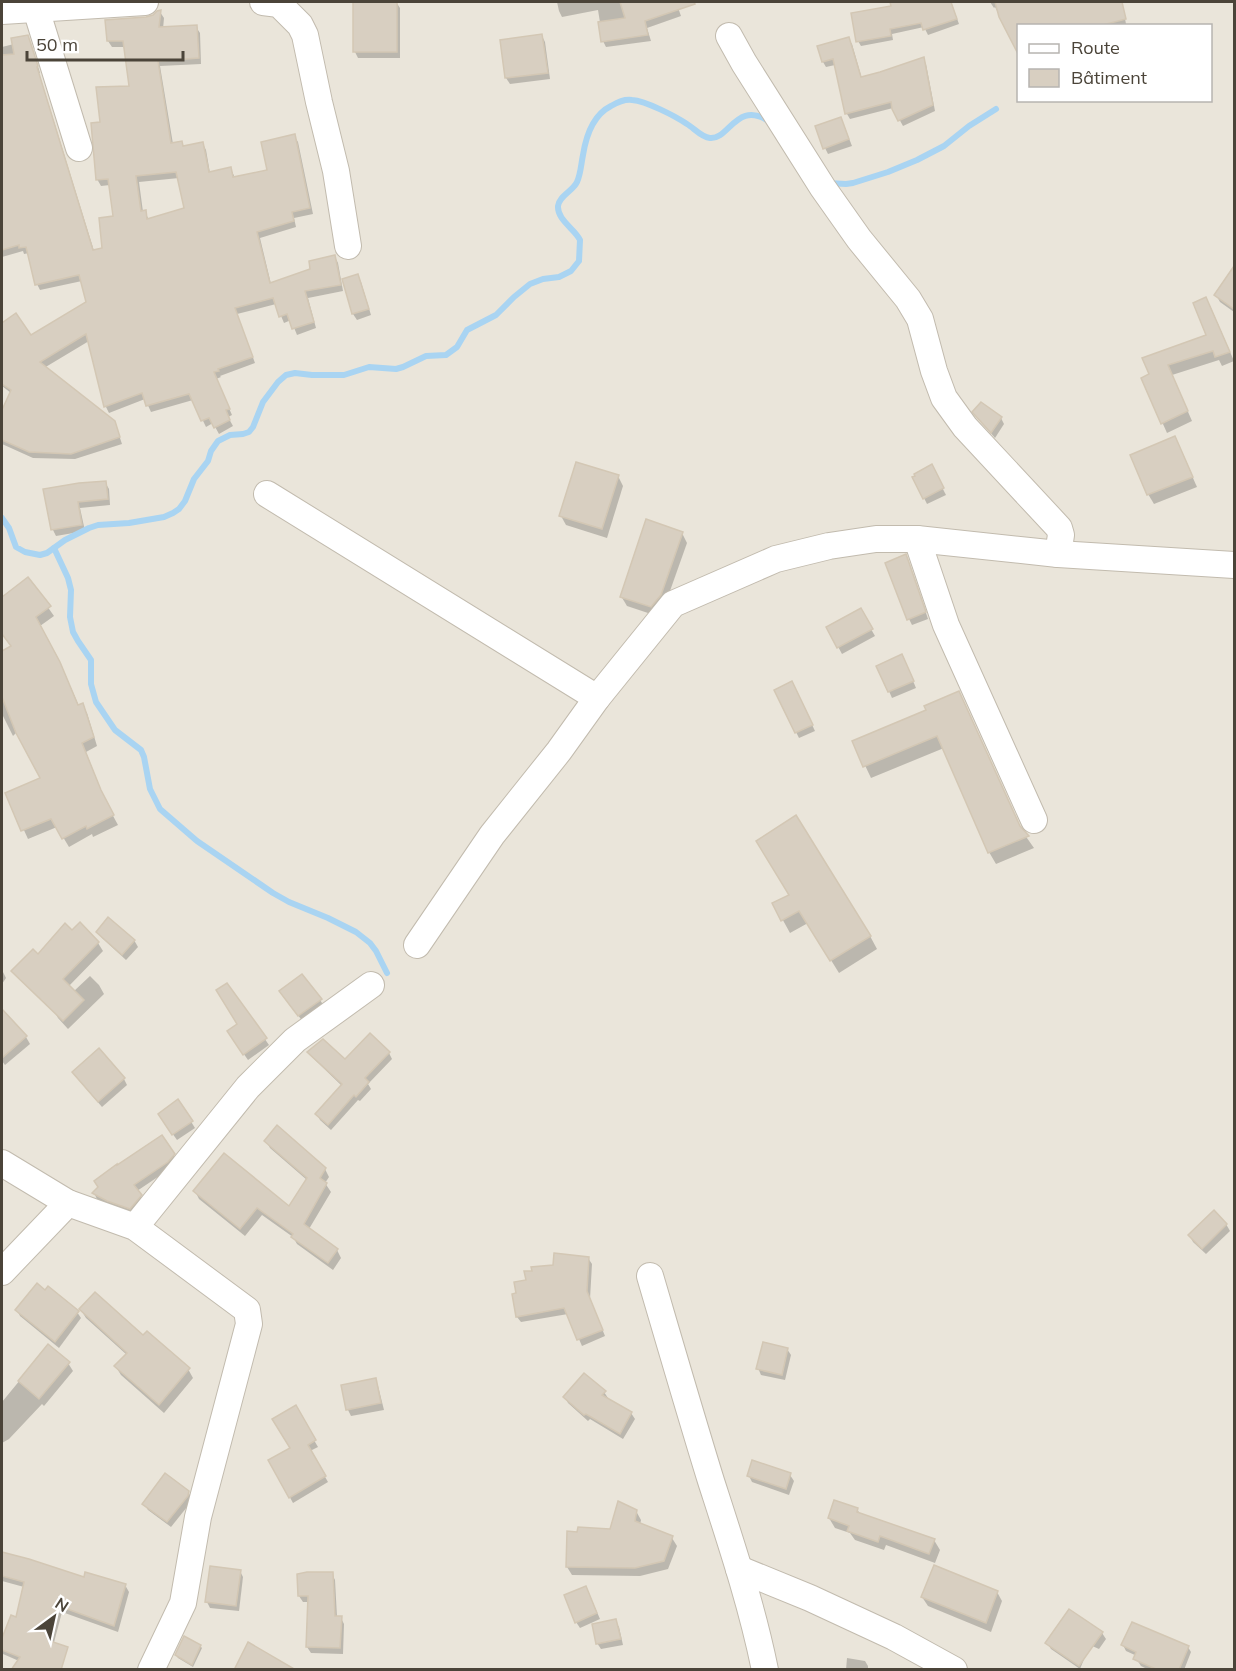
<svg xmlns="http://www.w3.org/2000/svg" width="1236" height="1671" viewBox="0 0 1236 1671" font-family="Mulish,sans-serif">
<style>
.residential{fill:#eae5da;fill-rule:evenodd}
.shadow{fill:#0003;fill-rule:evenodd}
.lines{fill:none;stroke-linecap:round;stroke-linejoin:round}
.stream{stroke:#a9d4f2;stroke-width:6}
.building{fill:#d8cfc1;stroke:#d3c7b4;stroke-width:1.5;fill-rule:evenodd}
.street-casing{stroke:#c2bbae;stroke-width:28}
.street{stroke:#fff;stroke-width:26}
</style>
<rect width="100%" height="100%" fill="#f6f3ec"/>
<!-- residential -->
<path class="residential" d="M2,2H1234V1669H2ZM1018,26H1210V100H1018Z"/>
<!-- shadow -->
<g class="shadow">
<polygon points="396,2 400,8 400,58 358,58 355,52"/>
<polygon points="557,2 676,2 681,16 647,28 651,41 606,47 603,41 598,10 562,17 559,11"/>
<polygon points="892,2 951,2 959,24 928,35 924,27 892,34 893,40 861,46 858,41 893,7"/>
<polygon points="990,2 1030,2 1039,26 1018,26 1018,50 995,7 994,8"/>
<polygon points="1062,2 1122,2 1126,24 1121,26 1069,26"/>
<path d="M160,12L164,18L163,29L196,27L200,33L201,64L160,66L173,144L181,142L184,147L203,144L206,150L210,173L231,169L235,178L269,171L294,136L298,142L313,214L294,218L296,227L260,238L271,284L312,270L335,257L338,263L343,291L308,298L316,328L297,335L291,320L284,323L276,304L237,314L255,363L220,376L221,377L216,379L232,415L228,417L233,426L219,434L213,423L206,427L193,400L151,412L145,399L109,413L106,407L89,341L44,368L117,429L122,444L75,459L33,458L2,444V414L11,393L2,386V350L3,349L2,347V325L16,315L30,337L87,303L82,281L40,290L37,284L29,253L24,254L23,251L2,257V47L14,44L27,36L31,43L40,73H39L94,251L103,249L115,217L110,185L101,186L97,179L101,123L131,87L126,47H112L108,41ZM179,178L186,209L149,220L145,212H143L139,182Z"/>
<polygon points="542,36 545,42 550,79 510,84 506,78 501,41"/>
<polygon points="848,39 852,44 862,79 923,59 926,64 935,111 903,126 893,108 850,119 847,114 835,65 826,67 823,62"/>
<polygon points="841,118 852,146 828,154 825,148"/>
<polygon points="357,275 361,282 371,315 357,320 353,314 344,280"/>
<polygon points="1228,278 1234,282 1234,312 1220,302 1216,295"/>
<polygon points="1211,308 1234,361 1222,366 1219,360 1172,375 1192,421 1167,433 1143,379 1208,336"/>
<polygon points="978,418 1001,418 1004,424 995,438"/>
<polygon points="1175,438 1197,487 1154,504 1148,494"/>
<polygon points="931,466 946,495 927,504 924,498"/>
<polygon points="618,476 623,486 607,538 566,525 561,516"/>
<polygon points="105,482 109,489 110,505 80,508 85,531 56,536 53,530 45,491"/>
<polygon points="682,533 687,543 665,605 657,616 627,606 621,596"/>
<polygon points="906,556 909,562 928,619 912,625 909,619"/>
<polygon points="28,579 54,616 40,626 64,672 79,706 82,705 87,713 97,746 86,752 105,801 118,825 93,837 92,834 69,847 57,827 28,839 7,793 42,779 17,732 13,736 2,714 2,653 12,648 2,634 2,599"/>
<polygon points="860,610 875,636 842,654 828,628"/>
<polygon points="905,662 916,688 892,698 878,666"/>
<polygon points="795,689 815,731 799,738 796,732"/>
<polygon points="959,693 965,704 1022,831 1034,848 996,864 989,852 944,748 871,778 854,742 928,711"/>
<polygon points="791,896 870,936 877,949 839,973 808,923 790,933 774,904"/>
<polygon points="72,932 98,943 103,951 68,987 73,992 90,976 99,985 104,994 68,1029 58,1018 35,973"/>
<polygon points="98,932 134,940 138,947 126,960 102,938"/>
<polygon points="2,970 6,978 2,984"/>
<polygon points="227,985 269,1045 248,1060 232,1037 239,1024"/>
<polygon points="285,997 320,1000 324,1006 303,1022"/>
<polygon points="2,1011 26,1037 30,1044 5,1065 2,1061"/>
<polygon points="309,1052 345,1061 389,1053 392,1059 368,1084 371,1089 360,1101 358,1100 331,1130 320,1120 317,1114 342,1086 312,1057"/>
<polygon points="73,1073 124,1079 127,1085 102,1107"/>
<polygon points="178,1101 195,1128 177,1140 163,1120"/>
<polygon points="162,1137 177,1161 171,1168 137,1191 144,1202 134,1214 112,1207 97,1199 94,1193"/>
<polygon points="266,1141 325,1169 329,1177 325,1183 331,1192 309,1229 337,1250 341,1258 333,1270 297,1244 293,1237 262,1215 245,1236 199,1199 195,1191 290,1208 307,1180 270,1148"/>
<polygon points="1226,1224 1230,1231 1206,1254 1193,1242 1190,1236"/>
<polygon points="588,1258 592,1264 590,1299 605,1336 582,1346 568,1314 521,1322 517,1317 518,1294 527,1281 555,1266"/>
<polygon points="17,1310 77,1312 81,1318 59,1348 20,1316"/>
<polygon points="81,1310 143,1337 188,1369 193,1378 164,1413 121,1375 116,1367 127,1355 86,1318"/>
<polygon points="48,1346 68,1363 73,1371 44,1406 42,1404 9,1439 2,1443 2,1402"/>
<polygon points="787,1349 791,1355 785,1380 761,1375 758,1368"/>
<polygon points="375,1380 378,1386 384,1410 351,1416 348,1410 343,1386"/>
<polygon points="604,1392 608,1398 607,1399 631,1413 635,1419 623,1439 590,1419 588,1421 568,1403 565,1397"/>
<polygon points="295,1408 318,1447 310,1451 328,1482 293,1503 270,1461 292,1449"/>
<polygon points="790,1475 794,1481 789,1495 752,1482 749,1476"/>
<polygon points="188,1492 192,1499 191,1502 171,1527 148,1510 144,1504"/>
<polygon points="857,1509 860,1514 934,1540 940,1550 935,1563 886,1545 884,1550 855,1540 850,1533 835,1528 829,1518"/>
<polygon points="636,1511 641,1520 640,1525 672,1538 677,1546 668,1569 640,1576 572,1575 567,1567"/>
<polygon points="2,1553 28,1561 85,1579 125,1585 129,1592 118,1632 62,1612 52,1650 19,1661 3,1654 2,1642 12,1617 17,1619 24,1587 2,1581"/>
<polygon points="240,1571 243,1577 239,1611 210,1608 207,1602"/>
<polygon points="332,1574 335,1580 337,1617 341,1618 344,1624 343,1654 311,1653 307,1647 310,1602 303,1602 299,1596"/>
<polygon points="997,1592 1002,1601 991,1632 928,1606 922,1597"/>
<polygon points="589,1594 600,1619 580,1628 576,1622"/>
<polygon points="615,1621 619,1627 623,1645 601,1649 597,1643"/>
<polygon points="1102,1633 1106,1639 1099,1649 1090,1645 1080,1669 1051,1649 1047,1643"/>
<polygon points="1123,1645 1188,1647 1191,1652 1184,1670 1149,1670 1141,1666 1137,1660 1137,1656 1126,1651"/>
<polygon points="200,1646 202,1648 193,1667 178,1658 176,1655"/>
<polygon points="847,1658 865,1661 868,1666 868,1670 846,1670"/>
</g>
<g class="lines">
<!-- stream -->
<g class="stream">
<polyline points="828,183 846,184 853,183 888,172 917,160 944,146 969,126 996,109"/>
<path d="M2,518L9,528L16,547L25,552L40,555L47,553L65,540L89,528L98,525L129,523L164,517L173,513L179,509L185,501L194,479L208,461L211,451L218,441L230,435L243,434L249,432L253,427L263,402L278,382L286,375L295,373L312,375H344L369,367L396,369L403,367L426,356L446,355L457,347L467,330L496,315L514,297L530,284L543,279L559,277L571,271L579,261L580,240C575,229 557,220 558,206C559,196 573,191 577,182C581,173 581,164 583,155C586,136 593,115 611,106C618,102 624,99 632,100C646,101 675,116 687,124C694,128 701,137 710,138C729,140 737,99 770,122"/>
<polyline points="54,548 68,578 71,590 70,617 73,632 78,641 91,660 91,684 96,702 115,730 141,750 144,757 150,789 160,809 197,841 273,893 289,902 328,918 356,932 370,943 376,951 387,973"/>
</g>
</g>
<!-- building -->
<g class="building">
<rect x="353" y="2" width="44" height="50"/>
<polygon points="620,2 694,2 695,4 645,21 648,35 601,42 598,22 625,18"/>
<polygon points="890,2 951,2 957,19 923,30 921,23 890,29 891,36 856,42 851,13 891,6"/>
<polygon points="995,2 1122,2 1126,19 1099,26 1018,26 1018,54 999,17"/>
<path d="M161,10L159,27L197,25L199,58L158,61L171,143L182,141L183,146L203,142L209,172L231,167L233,177L267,170L261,142L295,134L310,208L292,212L294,221L257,232L270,283L310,269L309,261L335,255L341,285L305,291L314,322L292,329L287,314L279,317L273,298L235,308L253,357L218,369L219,371L214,372L230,409L226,410L230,420L214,428L209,418L201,421L189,394L146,406L142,393L104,407L86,334L40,362L115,421L120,437L71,454L29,452L2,440V410L11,390L2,384V323L16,313L31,335L86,302L79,275L35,285L26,247L19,248V245L2,250V55L14,54L11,38L28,35L38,66L37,67L93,250L102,248L99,218L113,216L108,179L96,180L91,123L100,122L96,87L129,86L123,41H107L105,20L146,17L153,15L157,11ZM176,172L184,208L147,219L146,210L141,211L136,176Z"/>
<polygon points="542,34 548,73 505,78 500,40"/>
<polygon points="849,37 861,77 880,72 924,57 933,105 898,121 892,109 891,102 845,114 833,59 822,62 817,46"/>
<polygon points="841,117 849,139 823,149 815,126"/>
<polygon points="1234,266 1234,309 1214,295"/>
<polygon points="358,274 369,309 352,314 342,279"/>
<polygon points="1206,297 1230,352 1215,357 1213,351 1168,365 1188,411 1161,424 1141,378 1149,374 1142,358 1206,335 1193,303"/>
<polygon points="981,402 1002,417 991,433 972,412"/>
<polygon points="1175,436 1193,477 1147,495 1130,455"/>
<polygon points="576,462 619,475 602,529 559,516"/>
<polygon points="932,464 944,488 923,499 912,477 915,476 914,474"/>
<polygon points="106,481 108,499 78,502 82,525 51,530 43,489 79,483"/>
<polygon points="646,519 683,532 661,595 651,607 620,597"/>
<polygon points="906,554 926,612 907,620 885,563"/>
<polygon points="28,577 51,606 36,617 60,662 78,705 83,703 94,737 82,743 101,790 114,815 87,829 86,826 62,839 51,819 21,831 5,793 40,778 16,733 2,697 2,651 11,646 2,634 2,597"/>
<polygon points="861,608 873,629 837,648 826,627"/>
<polygon points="902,654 914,681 888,692 876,666"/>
<polygon points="792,681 813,725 795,733 774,690"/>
<polygon points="959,691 1020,826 1029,836 988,853 937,736 863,767 852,741 926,710 924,706"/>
<polygon points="796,815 871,936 830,961 799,911 781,921 772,903 789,895 756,841"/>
<polygon points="108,917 135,940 122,955 96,932"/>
<polygon points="80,922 99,942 63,979 84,1000 63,1021 11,971 33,949 38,954 65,923 72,930"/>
<polygon points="302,974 322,999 298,1016 279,991"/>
<polygon points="227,983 267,1038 243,1055 227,1031 237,1024 216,990"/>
<polygon points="2,1009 27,1036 2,1058"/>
<polygon points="370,1033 390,1052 365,1078 369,1082 356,1097 354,1095 328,1125 315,1114 342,1084 307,1052 323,1039 345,1059"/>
<polygon points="99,1048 125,1078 98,1102 72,1072"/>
<polygon points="178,1099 193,1121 172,1135 158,1114"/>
<polygon points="277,1125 326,1168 320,1178 327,1183 304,1224 338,1249 328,1263 291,1237 293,1234 257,1208 240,1229 193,1191 224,1153 289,1206 307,1178 264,1141"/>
<polygon points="162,1135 175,1154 168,1162 134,1185 142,1195 130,1209 107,1201 92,1193 98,1187 94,1181 117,1164 117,1165"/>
<polygon points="1214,1210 1227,1224 1202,1249 1188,1235"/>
<polygon points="554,1253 589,1257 587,1291 603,1330 577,1340 564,1308 516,1317 512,1294 516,1293 514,1282 526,1280 524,1271 532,1271 531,1267 553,1265"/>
<polygon points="37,1283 45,1290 48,1286 79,1311 55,1342 15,1310"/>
<polygon points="95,1292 143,1335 147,1331 190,1368 159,1405 114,1366 127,1353 79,1309"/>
<polygon points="763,1342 788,1348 782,1375 756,1369"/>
<polygon points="48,1344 70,1362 39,1399 18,1381"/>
<polygon points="584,1373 606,1391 602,1395 632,1412 620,1434 586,1414 584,1415 563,1397"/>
<polygon points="376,1378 381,1403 346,1410 341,1385"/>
<polygon points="296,1405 316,1440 308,1445 326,1476 289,1498 268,1460 290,1448 272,1419"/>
<polygon points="752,1460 791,1473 786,1489 747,1476"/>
<polygon points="165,1473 189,1491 188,1496 167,1522 142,1504"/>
<polygon points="834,1500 858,1508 857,1512 935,1539 929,1554 880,1536 878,1542 847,1531 849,1526 828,1518"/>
<polygon points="618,1501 637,1510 635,1521 673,1536 664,1561 635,1568 566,1567 567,1531 577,1532 578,1527 610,1529"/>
<polygon points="2,1552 29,1559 84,1577 85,1572 126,1584 114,1626 59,1606 50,1641 68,1647 61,1670 11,1670 20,1657 2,1650 2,1638 11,1615 16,1617 24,1582 2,1576"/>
<polygon points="934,1565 998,1591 986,1623 921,1597"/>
<polygon points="210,1566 241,1570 236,1606 205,1602"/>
<polygon points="307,1572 333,1572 335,1616 342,1616 340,1648 306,1647 308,1596 298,1596 297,1574"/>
<polygon points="586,1586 597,1613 575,1623 564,1595"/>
<polygon points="1069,1609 1103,1632 1079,1666 1045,1643"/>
<polygon points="616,1619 621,1639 596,1644 592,1624"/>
<polygon points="1132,1622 1189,1646 1179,1670 1158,1670 1133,1659 1136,1652 1121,1645"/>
<polygon points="184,1636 201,1645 192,1665 175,1655"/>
<polygon points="248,1642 296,1670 234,1670"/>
</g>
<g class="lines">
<defs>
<g id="street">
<polyline points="263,2 279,4 300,25 305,35 319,102 336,171 348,246"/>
<polyline points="36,9 79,148"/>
<polyline points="2,11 145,2"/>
<polyline points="729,36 744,63 823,188 859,239 908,299 920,319 934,371 944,398 965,427 1059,528 1061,535 1058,554"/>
<polyline points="267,494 597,698"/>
<polyline points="917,539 946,625 1034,820"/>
<polyline points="417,945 492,835 559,751 597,698 673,604 776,559 829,546 876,539 917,539 1058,554 1234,565"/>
<polyline points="2,1163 68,1203 135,1227 247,1310 249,1324 198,1517 183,1603 151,1670"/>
<polyline points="135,1227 248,1087 295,1040 371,985"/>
<polyline points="2,1272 68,1203"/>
<path d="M650,1276C670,1344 690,1413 711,1481C731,1543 752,1606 765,1670"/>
<polyline points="739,1569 810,1598 894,1637 954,1670"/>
</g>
</defs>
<!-- street casing -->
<use href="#street" class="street-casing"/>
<!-- street -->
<use href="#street" class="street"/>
</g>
<!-- border -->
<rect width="1236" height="1671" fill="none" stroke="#4b4439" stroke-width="6"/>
<!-- legend -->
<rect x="1017" y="24" width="195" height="78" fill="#ffffff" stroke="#b7b4b0" stroke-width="1.5"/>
<rect x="1029" y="44" width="30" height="9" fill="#ffffff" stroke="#b7b4b0" stroke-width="1.5"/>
<text x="1071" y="54" font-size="18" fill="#4b4439">Route</text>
<rect x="1029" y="69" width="30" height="18" fill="#d8cfc1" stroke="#b7b4b0" stroke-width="1.5"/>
<text x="1071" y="84" font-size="18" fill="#4b4439">Bâtiment</text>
<!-- north arrow -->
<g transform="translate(54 1617) rotate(33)" stroke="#ffffff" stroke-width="4.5" paint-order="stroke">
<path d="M0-4.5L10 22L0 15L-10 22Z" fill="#4b4439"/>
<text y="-9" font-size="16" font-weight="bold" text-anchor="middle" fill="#4b4439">N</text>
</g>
<!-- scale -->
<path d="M27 51v9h156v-9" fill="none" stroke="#4b4439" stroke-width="3"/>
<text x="36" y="51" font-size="18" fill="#4b4439" stroke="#ffffff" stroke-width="4.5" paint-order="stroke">50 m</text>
</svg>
